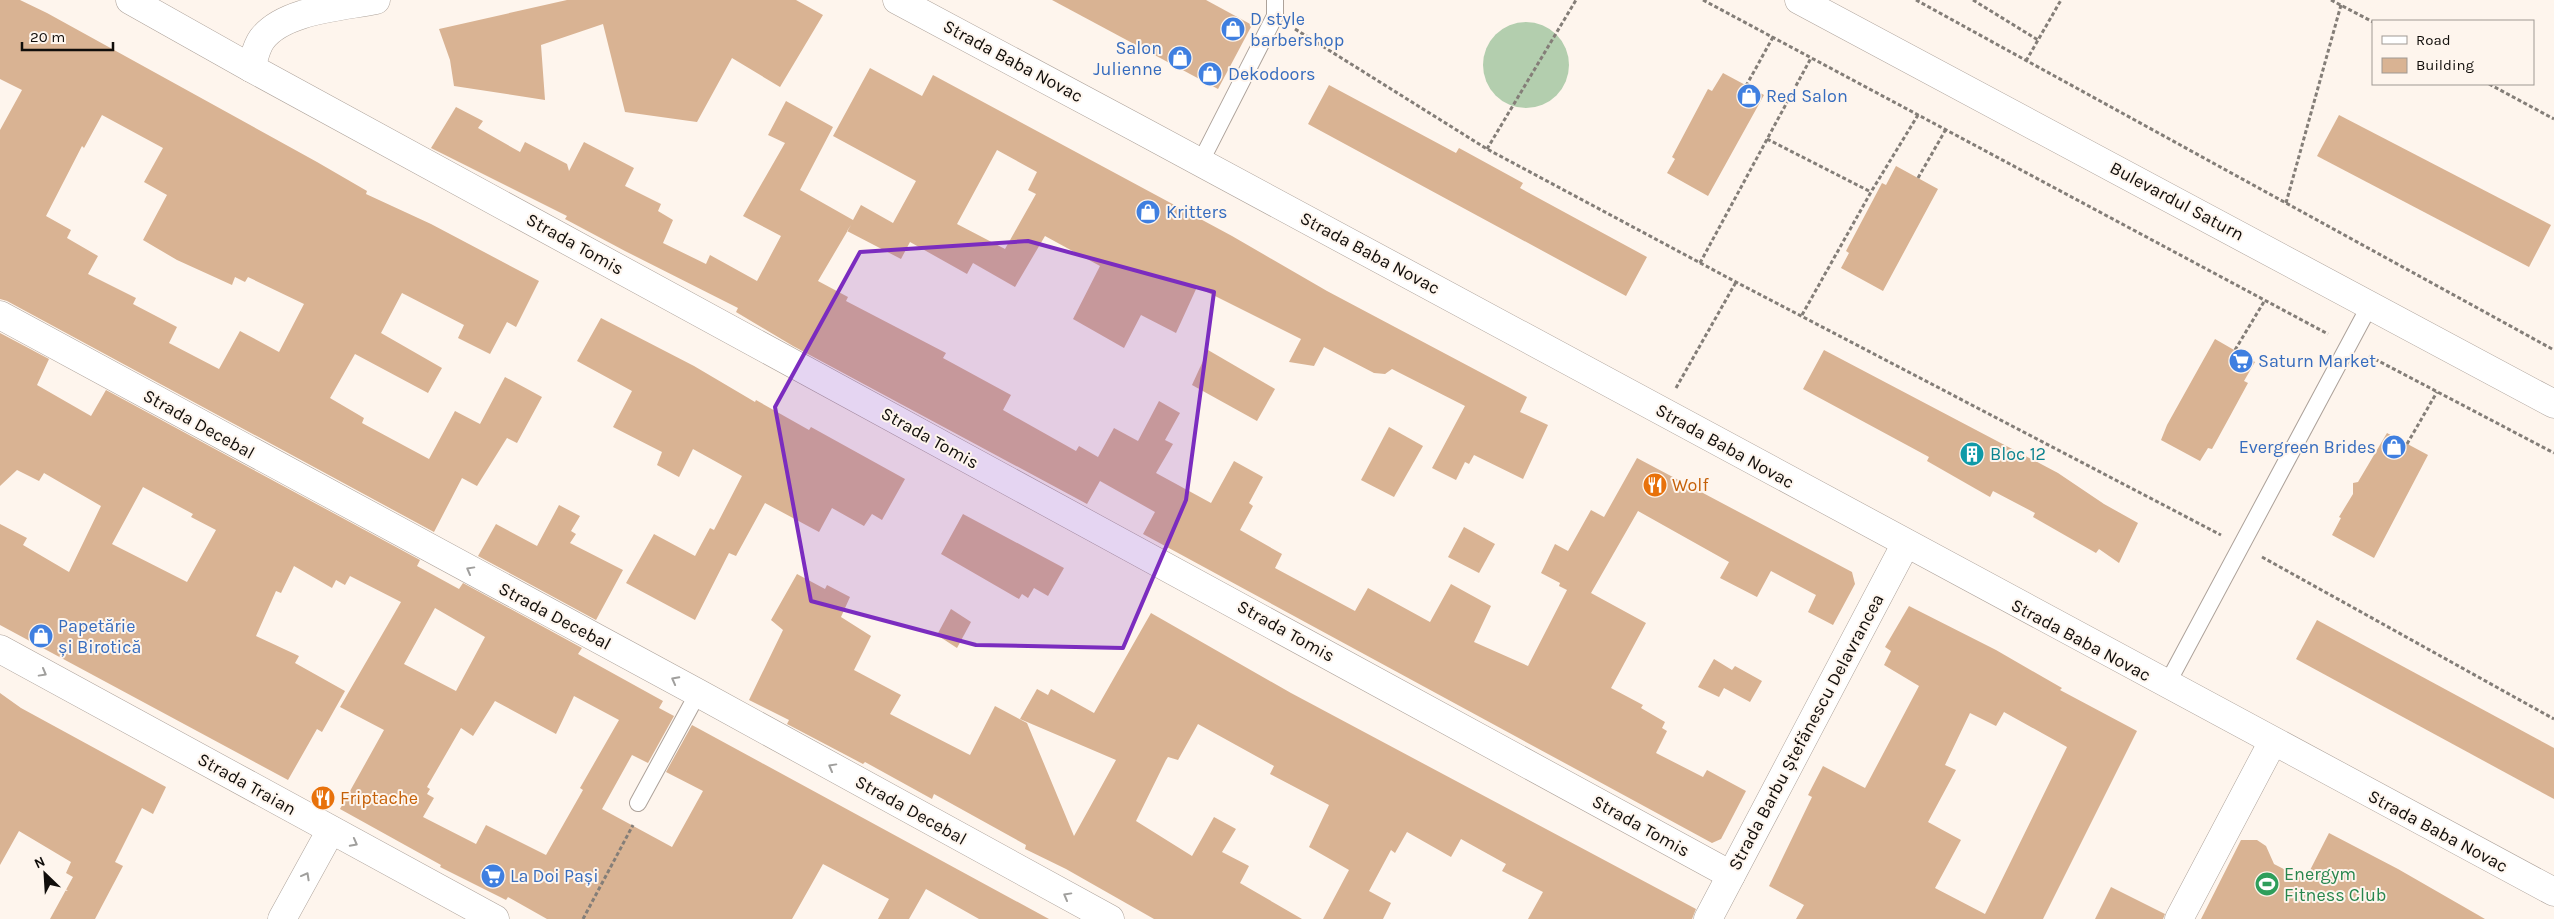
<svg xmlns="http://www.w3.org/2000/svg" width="2554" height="919" viewBox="0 0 2554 919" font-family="Karla,sans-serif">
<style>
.green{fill:#b3ceae}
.building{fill:#d9b393;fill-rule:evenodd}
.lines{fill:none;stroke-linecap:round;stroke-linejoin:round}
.lane-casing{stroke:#ada29a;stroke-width:18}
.street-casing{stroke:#ada29a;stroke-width:29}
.secondary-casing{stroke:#ada29a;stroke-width:29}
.path{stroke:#847e78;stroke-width:3;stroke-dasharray:4 2.5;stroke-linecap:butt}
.lane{stroke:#fff;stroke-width:16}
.street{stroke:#fff;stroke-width:28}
.secondary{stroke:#fff;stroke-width:28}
.oneway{stroke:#a09f9d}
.marked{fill:#7b2cbf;fill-opacity:0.2;stroke:#7b2cbf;stroke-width:4;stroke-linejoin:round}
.labels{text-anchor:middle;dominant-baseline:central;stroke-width:4;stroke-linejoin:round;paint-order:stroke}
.shop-label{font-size:18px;fill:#366cbe;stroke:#fef5ed;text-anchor:start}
.street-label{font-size:18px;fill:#110e0b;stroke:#fef5ed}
.culture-label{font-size:18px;fill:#0d838f;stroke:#fef5ed;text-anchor:start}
.food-label{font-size:18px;fill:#c56008;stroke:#fef5ed;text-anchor:start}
.leisure-label{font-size:18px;fill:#27864d;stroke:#fef5ed;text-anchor:start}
</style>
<rect width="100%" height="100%" fill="#fef5ed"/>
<!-- green -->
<circle class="green" cx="1526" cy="65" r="43"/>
<!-- building -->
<g class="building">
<path d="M0,0H20L47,13L317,162L367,191L366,194L431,224L539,281L516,327L507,322L490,354L458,338L464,325L402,293L381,333L442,368L428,393L355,354L330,398L364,418L362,423L429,459L455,411L480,424L505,377L542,397L517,443L507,438L477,486L462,478L434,532L7,301L0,299V130L22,90L0,79ZM102,115L163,148L144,182L167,195L143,240L177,260L232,285L235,277L245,282L248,277L304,304L279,352L240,331L219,369L169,343L177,327L133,304L136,298L88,274L98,256L67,238L71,230L46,216L82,146L84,148Z"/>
<polygon points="567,0 796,0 823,15 780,87 732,58 697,122 625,112 603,24 541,45 545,100 454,86 450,60 439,29"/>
<polygon points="1052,0 1206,0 1252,25 1218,89"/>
<path d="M870,68L922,96L933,75L1232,236L1327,291L1527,397L1520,412L1548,425L1523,479L1474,455L1469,464L1465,462L1456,480L1432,468L1465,406L1392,369L1385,374L1374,373L1324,347L1314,366L1289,362L1301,339L1197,287L1176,333L1141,315L1124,348L1073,319L1100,266L1045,236L1015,287L973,263L967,274L910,242L901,259L847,231L851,225L818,281L848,297L846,301L946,353L943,358L1011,395L1003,410L1076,451L1079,446L1098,457L1114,428L1138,441L1159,401L1180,413L1165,440L1173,444L1156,473L1211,503L1234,461L1263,477L1249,503L1253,506L1240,530L1282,554L1275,568L1355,611L1368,588L1430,622L1451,584L1491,606L1474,642L1528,666L1567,590L1559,586L1560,583L1541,573L1555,544L1568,551L1591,510L1604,517L1637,458L1852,572L1855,584L1833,625L1808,612L1816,595L1771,571L1757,597L1720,578L1729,562L1638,511L1591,593L1646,623L1611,688L1643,705L1641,708L1665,722L1662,728L1667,731L1656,753L1703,777L1707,770L1746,791L1721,839L1712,843L1143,534L1155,512L1100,481L1087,504L793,346L736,312L738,308L625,251L565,219L567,216L431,148L456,107L483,121L478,128L520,152L525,142L567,164L569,171L584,142L634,168L625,186L661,204L658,211L673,220L663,243L706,264L710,255L757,281L781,236L743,216L785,143L768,135L786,101L833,127L800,190L853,220L861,205L893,223L916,181L833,136ZM997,150L1037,172L1028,190L1036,194L1005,249L957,224Z"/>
<polygon points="1723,73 1764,95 1708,196 1667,173 1675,159 1672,157 1708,89 1712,91"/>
<polygon points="1329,85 1456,153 1459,148 1523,183 1520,188 1647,257 1626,296 1308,124"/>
<polygon points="2339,115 2551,225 2529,267 2317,156"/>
<polygon points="1896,166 1938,189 1883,291 1841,268 1849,253 1846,251 1882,183 1886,185"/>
<polygon points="601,318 694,366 755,402 756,400 809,430 811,427 905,479 882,520 872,514 864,526 832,508 819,532 765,503 736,556 729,553 695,620 626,583 654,534 695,556 710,528 714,530 742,476 693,449 679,477 657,465 662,452 613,427 632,391 577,361"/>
<path d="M0,333L49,359L37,385L91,416L106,390L420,560L417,566L459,589L463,583L582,648L578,654L663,701L659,708L674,716L648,763L632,755L602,809L672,847L703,791L666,772L692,725L1049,919H979L926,889L909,919H878L889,899L823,864L792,919H547L508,897L506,900L440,867L441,865L340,809L384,730L340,707L401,602L350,576L345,585L336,580L332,588L294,566L281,593L276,591L256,636L299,656L295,663L345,691L322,732L317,729L288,780L0,625V524L27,538L23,545L69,572L101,506L44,473L39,481L17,470L0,486ZM143,487L193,514L191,517L216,530L187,582L112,544ZM435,608L485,637L456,691L404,664ZM574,696L619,720L580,788L583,790L546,855L486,825L476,844L423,817L434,798L427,794L430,789L427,787L461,728L473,736L495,701L556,734Z"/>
<polygon points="2215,339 2255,362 2244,381 2248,383 2229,418 2212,449 2208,448 2200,461 2161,440 2167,425"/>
<polygon points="1208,350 1275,389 1257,421 1192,385"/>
<polygon points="1824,350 2058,473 2104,504 2138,523 2119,563 2099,549 2096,553 2033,517 2035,513 1993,491 1990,497 1927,461 1929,457 1803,389"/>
<polygon points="1389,427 1423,446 1394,497 1361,480"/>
<polygon points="2387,433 2428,455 2374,558 2332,535 2341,518 2339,517 2353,494 2353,483 2358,482"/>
<polygon points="559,505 580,516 571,531 576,534 570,543 623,570 596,620 478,556 496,524 537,546"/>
<polygon points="963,514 1064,568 1048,596 1034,588 1028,598 1022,594 1019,599 941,554"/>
<polygon points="1464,527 1495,544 1479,573 1448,557"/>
<polygon points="797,574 825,589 827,585 850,597 841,617 871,636 854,670 901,695 890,714 970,755 995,706 1027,723 1074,836 1116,760 1020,719 1037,689 1048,695 1051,689 1094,713 1151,613 1291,693 1696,909 1692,919 1528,919 1543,892 1502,871 1506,864 1461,839 1451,857 1407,832 1395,853 1391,850 1369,891 1391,903 1383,919 1323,919 1349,870 1309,847 1329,805 1270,774 1274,766 1198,724 1178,760 1168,757 1166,760 1136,821 1192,856 1214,817 1236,829 1222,852 1249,866 1240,883 1302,919 1154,919 1066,869 1025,849 1026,845 934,794 932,799 865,762 863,764 787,724 789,720 749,700 783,630 771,620"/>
<path d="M1909,606L1996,650L2062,688L2060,690L2137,731L2043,919H1796L1804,905L1769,886L1812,797L1808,795L1823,766L1865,788L1919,686L1884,665L1891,651L1885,647ZM2004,712L2067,747L1985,914L1935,888L1961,840L1928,822L1956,770L1945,765L1970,713L1996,726Z"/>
<polygon points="951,609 971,622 957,648 937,635"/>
<polygon points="2317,620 2554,748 2554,799 2296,659"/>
<polygon points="1714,659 1732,670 1735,666 1762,681 1750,702 1724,688 1719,697 1698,687"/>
<polygon points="0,693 21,708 166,787 153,814 142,808 115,862 123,866 95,919 50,919 73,877 66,873 71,862 19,831 0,865"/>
<polygon points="2329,833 2398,869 2485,919 2201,919 2241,840 2257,840 2266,846 2274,864 2305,880"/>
<polygon points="2111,887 2165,914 2163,919 2095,919"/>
</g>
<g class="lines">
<defs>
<g id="lane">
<polyline points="1201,161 1275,16 1275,0"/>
<polyline points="2166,686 2370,305"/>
<polyline points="638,803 698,693"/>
</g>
<g id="street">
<polyline points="130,0 251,68 1731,875"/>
<path d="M897,0C1451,294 1999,599 2554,892"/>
<path d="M251,68C254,59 256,47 262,39C284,10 341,7 376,0"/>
<polyline points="0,315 698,693 1110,919"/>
<polyline points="0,649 495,919"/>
<polyline points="282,919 331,830"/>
<polyline points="1708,919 1905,545"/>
<polyline points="2179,919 2272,743"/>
</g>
<polyline id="secondary" points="1799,0 2554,404"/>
</defs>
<!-- lane casing -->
<use href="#lane" class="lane-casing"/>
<!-- street casing -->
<use href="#street" class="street-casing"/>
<!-- secondary casing -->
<use href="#secondary" class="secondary-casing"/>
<!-- path -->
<g class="path">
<polyline points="1703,0 2328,334"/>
<polyline points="1916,0 2554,350"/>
<polyline points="1973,0 2038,40"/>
<polyline points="2331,0 2373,22"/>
<polyline points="1295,29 1487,149 1736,282 2221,535"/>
<polyline points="2026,61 2061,0"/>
<polyline points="2489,84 2554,119"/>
<polyline points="1746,86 1773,37"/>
<polyline points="1767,139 1871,192"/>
<polyline points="1487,149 1576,0"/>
<polyline points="1918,178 1946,129"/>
<polyline points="2286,203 2341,5"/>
<polyline points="1700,263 1811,58"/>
<polyline points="1802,315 1871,192 1918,115"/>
<polyline points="2235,350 2265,300"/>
<polyline points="2369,356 2554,453"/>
<polyline points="1676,388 1736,282"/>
<polyline points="2407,444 2437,392"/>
<polyline points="2262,557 2554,719"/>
<polyline points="583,919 633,825"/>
</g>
<!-- lane -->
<use href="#lane" class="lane"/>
<!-- street -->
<use href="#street" class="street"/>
<!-- secondary -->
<use href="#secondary" class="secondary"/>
</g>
<!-- one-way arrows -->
<defs><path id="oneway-chevron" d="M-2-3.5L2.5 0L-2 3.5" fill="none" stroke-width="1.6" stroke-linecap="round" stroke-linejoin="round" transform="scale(1.25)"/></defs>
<g class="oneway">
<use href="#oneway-chevron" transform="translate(470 570) rotate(-151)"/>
<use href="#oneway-chevron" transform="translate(43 673) rotate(29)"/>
<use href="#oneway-chevron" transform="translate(675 680) rotate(-152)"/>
<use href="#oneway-chevron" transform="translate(832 767) rotate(-151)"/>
<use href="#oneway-chevron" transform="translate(354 843) rotate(28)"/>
<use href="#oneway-chevron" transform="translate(306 876) rotate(-61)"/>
<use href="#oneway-chevron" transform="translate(1067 896) rotate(-151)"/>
</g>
<!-- marked area -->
<path class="marked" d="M1028,241L1214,292L1186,500L1123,648L976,645L811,601L775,407L860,252Z"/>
<!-- icons -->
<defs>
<symbol id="shop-disc" viewBox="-11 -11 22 22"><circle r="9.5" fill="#3f7fe0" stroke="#fef5ed"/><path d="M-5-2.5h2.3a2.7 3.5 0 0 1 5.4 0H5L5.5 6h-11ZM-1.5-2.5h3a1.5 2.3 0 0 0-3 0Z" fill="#fff"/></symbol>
<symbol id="supermarket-disc" viewBox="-11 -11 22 22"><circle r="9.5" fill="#3f7fe0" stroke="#fef5ed"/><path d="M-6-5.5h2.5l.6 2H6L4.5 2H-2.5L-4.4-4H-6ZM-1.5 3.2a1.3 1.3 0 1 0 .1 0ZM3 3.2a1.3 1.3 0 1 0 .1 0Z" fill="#fff"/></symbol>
<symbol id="building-disc" viewBox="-11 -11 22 22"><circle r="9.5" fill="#0f9aa8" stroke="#fef5ed"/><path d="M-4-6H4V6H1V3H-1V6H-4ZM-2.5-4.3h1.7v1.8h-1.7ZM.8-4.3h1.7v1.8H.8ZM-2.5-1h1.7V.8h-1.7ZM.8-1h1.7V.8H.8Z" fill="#fff"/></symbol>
<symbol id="restaurant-disc" viewBox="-11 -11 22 22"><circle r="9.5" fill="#e8710a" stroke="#fef5ed"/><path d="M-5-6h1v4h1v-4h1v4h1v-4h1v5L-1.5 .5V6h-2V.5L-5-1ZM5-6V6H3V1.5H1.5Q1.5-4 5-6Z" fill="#fff"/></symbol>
<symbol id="stadium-disc" viewBox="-11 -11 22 22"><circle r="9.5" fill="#2e9e5b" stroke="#fef5ed"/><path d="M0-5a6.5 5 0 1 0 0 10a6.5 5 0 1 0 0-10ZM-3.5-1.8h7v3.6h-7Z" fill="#fff"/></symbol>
</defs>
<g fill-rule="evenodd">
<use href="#shop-disc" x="1219" y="15" width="28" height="28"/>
<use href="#shop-disc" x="1166" y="44" width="28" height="28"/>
<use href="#shop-disc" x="1196" y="60" width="28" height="28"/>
<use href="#shop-disc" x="1735" y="82" width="28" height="28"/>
<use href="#shop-disc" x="1134" y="198" width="28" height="28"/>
<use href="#supermarket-disc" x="2227" y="347" width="28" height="28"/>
<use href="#shop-disc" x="2380" y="433" width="28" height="28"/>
<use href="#building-disc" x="1958" y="440" width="28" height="28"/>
<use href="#restaurant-disc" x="1641" y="471" width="28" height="28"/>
<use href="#shop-disc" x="27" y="622" width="28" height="28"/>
<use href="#restaurant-disc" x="309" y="784" width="28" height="28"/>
<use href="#supermarket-disc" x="479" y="862" width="28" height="28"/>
<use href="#stadium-disc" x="2253" y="870" width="28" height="28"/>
</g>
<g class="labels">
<!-- shop labels -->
<g class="shop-label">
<text x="1250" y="19">D style<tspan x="1250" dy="21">barbershop</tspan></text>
<text x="1162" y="48" text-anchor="end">Salon<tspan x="1162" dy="21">Julienne</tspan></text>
<text x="1228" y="74">Dekodoors</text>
<text x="1766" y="96">Red Salon</text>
<text x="1166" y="212">Kritters</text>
<text x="2258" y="361">Saturn Market</text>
<text x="2376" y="447" text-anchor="end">Evergreen Brides</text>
<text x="58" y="626">Papetărie<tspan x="58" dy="21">și Birotică</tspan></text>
<text x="510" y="876">La Doi Pași</text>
</g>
<!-- street labels -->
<g class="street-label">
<text transform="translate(1013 61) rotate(28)">Strada Baba Novac</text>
<text transform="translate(2177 201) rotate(28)">Bulevardul Saturn</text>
<text transform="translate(575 244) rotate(29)">Strada Tomis</text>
<text transform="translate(1370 253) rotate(28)">Strada Baba Novac</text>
<text transform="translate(199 424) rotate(29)">Strada Decebal</text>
<text transform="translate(930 438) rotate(29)">Strada Tomis</text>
<text transform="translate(1725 446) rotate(29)">Strada Baba Novac</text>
<text transform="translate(555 616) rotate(28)">Strada Decebal</text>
<text transform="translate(1286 631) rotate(29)">Strada Tomis</text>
<text transform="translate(2081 640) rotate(28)">Strada Baba Novac</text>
<text transform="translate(1806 732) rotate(-62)">Strada Barbu Ștefănescu Delavrancea</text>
<text transform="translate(247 784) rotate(29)">Strada Traian</text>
<text transform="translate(911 810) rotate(29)">Strada Decebal</text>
<text transform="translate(1641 826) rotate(29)">Strada Tomis</text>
<text transform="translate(2438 831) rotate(28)">Strada Baba Novac</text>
</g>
<!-- culture labels -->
<g class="culture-label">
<text x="1990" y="454">Bloc 12</text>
</g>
<!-- food labels -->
<g class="food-label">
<text x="1672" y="485">Wolf</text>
<text x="340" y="798">Friptache</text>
</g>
<!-- leisure labels -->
<g class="leisure-label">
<text x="2284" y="874">Energym<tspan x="2284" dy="21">Fitness Club</tspan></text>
</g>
</g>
<!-- legend -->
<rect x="2372" y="20" width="162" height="65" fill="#fef5ed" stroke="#9f9993"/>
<rect x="2382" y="36" width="25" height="8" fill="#ffffff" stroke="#9f9993"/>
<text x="2416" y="45" font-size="15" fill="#110e0b">Road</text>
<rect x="2382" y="58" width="25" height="15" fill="#d9b393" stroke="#9f9993"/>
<text x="2416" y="70" font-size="15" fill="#110e0b">Building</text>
<!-- north arrow -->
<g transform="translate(45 874) rotate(335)" stroke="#fef5ed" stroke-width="4" paint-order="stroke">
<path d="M0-4L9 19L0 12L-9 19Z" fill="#110e0b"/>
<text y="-8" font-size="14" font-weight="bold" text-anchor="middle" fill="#110e0b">N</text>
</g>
<!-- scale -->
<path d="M22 42v8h91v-8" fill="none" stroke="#110e0b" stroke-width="2.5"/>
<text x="30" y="42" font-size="15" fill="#110e0b" stroke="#fef5ed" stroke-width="4" paint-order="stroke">20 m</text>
</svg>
